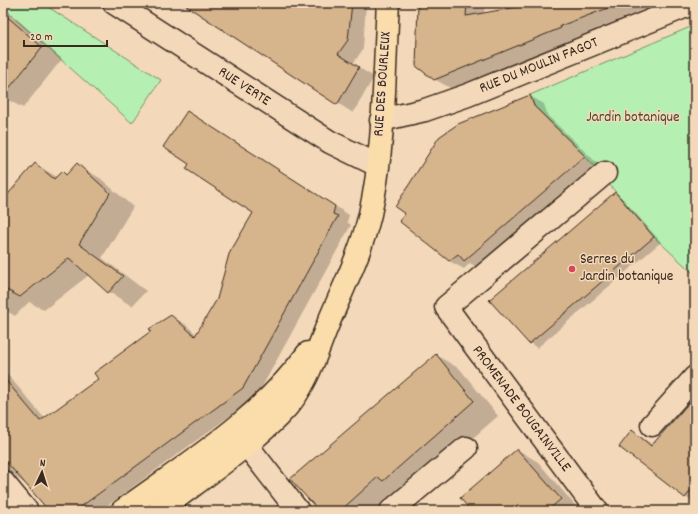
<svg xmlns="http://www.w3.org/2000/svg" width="698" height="514" viewBox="0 0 698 514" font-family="Dekko,sans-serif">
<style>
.green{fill:#b6efb2;stroke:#788c68}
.shadow{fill:#0003}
.building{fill:#d6b48c;stroke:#3b2a1e}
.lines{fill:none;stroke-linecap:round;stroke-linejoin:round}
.minor-casing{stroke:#3b2a1e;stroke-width:25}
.major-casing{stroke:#3b2a1e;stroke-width:25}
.minor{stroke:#f3d9ba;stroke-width:22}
.major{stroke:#faddab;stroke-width:22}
.poi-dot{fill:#d1495b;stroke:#f3d9ba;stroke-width:1.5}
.labels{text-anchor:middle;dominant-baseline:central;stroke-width:3;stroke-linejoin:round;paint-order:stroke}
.street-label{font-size:15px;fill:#3b2a1e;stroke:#f3d9ba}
.park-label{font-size:15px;fill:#4d4834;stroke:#f3d9ba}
.poi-label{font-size:15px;fill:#3b2a1e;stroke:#f3d9ba;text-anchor:start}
</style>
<rect width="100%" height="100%" fill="#f3d9ba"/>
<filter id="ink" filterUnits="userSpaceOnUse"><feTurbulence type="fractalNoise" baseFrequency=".025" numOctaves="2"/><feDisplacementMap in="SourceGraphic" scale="8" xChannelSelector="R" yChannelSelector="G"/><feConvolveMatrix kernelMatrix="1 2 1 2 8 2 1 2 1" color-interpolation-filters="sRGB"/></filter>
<g filter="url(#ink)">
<!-- green -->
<g class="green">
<polygon points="3,3 42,3 161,80 132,123 3,8"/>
<polygon points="695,25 695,275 654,237 585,156 534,106 530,95"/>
</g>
<!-- shadow -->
<g class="shadow">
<polygon points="183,3 366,3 363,49 353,64 374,77 353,113"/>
<polygon points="419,3 485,3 484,14 543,3 659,3 452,89 434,79"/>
<polygon points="3,7 62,59 23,108 3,97"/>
<polygon points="530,96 544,104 548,116 599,165 479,269 470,263 464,269 449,261 407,213"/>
<polygon points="201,120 349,215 347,222 351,225 257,396 100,511 50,511 29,487 16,477 10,480 14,507 10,511 3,511 3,369 45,419 100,379 171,316 185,324 197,335 218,300 254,213"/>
<polygon points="35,164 57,177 62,172 68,175 77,165 100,178 133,207 102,258 146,291 132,306 109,292 89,275 44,310 29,302 15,316 3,309 3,201"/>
<polygon points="615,193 622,198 661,242 537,348 530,343"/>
<polygon points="436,355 460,369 498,416 408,495 402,491 380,511 320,511"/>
<polygon points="695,397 695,503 685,497 633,431 653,445"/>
<polygon points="518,450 538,462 580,511 472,511"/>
<polygon points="246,506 254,511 240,511"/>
</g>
<!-- building -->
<g class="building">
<polygon points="182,3 352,3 348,40 338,54 359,67 337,105"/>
<polygon points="418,3 467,3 466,16 540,3 616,3 616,5 560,26 561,28 434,80 416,66"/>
<polygon points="3,13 42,47 3,96"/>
<polygon points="530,95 534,106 585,156 464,261 458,254 449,261 399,221 405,214 395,207 439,137 458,124"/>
<polygon points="187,111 335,206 333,214 338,216 243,388 75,511 49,511 3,458 3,377 40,421 98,379 94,373 151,331 149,329 171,315 195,336 217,299 229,254 253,213 186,169 189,164 163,147"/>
<polygon points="35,163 54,179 62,171 66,175 77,163 110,193 79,244 123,276 108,293 69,258 20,297 3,288 3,200"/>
<polygon points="615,192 654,237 529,344 489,300"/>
<polygon points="436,354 474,401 383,481 378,477 340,511 319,511 290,479"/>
<polygon points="695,396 695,485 685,498 619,447 632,430 651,446"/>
<polygon points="517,449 561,499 547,511 471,511 460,498"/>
</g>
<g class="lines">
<defs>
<g id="minor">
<polyline points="114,3 330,142 377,165"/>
<polyline points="381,120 425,110 468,95 694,3"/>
<polyline points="652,425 695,377"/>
<polyline points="235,430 298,511"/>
<polyline points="3,482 27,511"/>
<polyline points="391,511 466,448"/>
<polyline points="597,511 446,307 605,173"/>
</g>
<g id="major">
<path d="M122,511C188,463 259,420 308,353"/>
<path d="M159,511C199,480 253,445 286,408C307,385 316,353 328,324C343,288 361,253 370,214C385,149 384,70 388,3"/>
</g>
</defs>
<!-- minor casing -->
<use href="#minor" class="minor-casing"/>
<!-- major casing -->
<use href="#major" class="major-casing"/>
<!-- minor -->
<use href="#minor" class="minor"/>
<!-- major -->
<use href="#major" class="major"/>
</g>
</g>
<!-- markers -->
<circle class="poi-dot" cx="572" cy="269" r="4"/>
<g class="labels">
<!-- street labels -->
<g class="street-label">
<text transform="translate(539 66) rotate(-22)">RUE DU MOULIN FAGOT</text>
<text transform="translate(383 84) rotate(-86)">RUE DES BOURLEUX</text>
<text transform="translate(244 87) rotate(33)">RUE VERTE</text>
<text transform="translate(521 409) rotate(53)">PROMENADE BOUGAINVILLE</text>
</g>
<!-- park labels -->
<g class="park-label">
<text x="633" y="118">Jardin botanique</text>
</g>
<!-- poi labels -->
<g class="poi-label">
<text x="580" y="260">Serres du<tspan x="580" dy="17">Jardin botanique</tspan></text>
</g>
</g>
<!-- margin -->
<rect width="698" height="514" fill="none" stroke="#f3d9ba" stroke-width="16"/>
<rect x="8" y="8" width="682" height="498" fill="none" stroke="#3b2a1e" stroke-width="1.5" filter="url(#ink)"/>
<!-- north arrow -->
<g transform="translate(42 472) rotate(4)" stroke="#f3d9ba" stroke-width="3" paint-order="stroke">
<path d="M0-3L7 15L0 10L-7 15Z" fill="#3b2a1e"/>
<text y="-6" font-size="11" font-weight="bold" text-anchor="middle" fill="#3b2a1e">N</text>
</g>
<!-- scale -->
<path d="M24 40v6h83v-6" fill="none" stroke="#3b2a1e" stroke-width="2"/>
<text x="30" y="40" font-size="12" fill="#3b2a1e" stroke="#f3d9ba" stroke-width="3" paint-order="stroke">20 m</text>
</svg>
